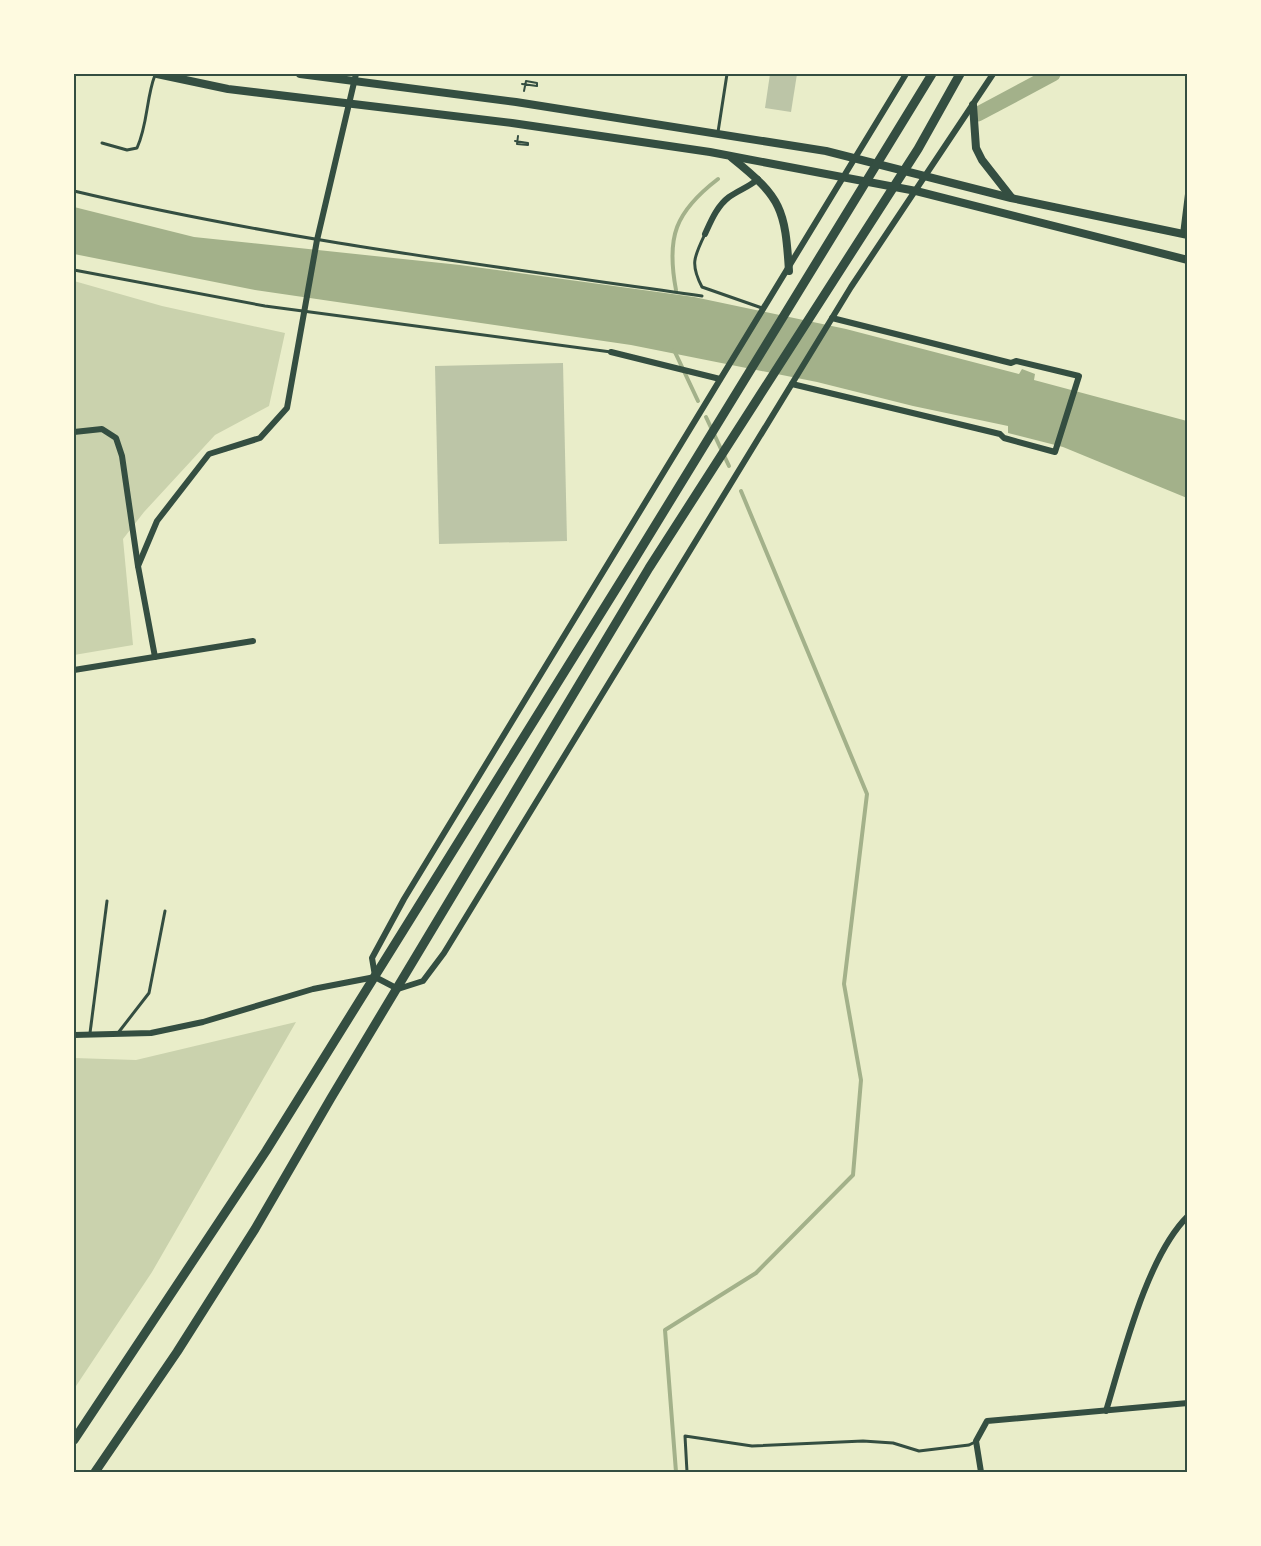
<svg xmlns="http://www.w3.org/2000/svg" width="1261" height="1546" viewBox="0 0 1261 1546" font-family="'Golos Text',sans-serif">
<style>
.green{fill:#cad2ad}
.water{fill:#a3b18a}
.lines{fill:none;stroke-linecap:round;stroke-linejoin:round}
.stream{stroke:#a3b18a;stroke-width:4}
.canal{stroke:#a3b18a;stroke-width:15}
.building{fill:#bcc5a7}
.path{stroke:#344e41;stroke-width:2}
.service{stroke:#344e41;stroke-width:3}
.minor{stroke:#344e41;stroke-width:6}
.tertiary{stroke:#344e41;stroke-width:8}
.secondary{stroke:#344e41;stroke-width:9}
.neatline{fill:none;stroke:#344e41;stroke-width:2}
</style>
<rect width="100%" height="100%" fill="#e9edc9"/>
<!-- green -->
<g class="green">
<polygon points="74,281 162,306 285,333 269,406 215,435 144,512 123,539 133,645 74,655"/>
<polygon points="296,1022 152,1272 74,1389 74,1058 136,1060"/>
</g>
<!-- water -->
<polygon class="water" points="74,207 194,237 460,265 694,297 846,329 1019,374 1022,369 1035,374 1034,380 1187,421 1187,498 1063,447 1008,433 1008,426 913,406 817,382 631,345 255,290 74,254"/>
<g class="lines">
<!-- stream -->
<g class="stream">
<path d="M676,290C666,237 675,212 718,179"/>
<polyline points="674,350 698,401"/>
<polyline points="706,417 729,466"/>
<polyline points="676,1472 665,1330 756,1273 853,1175 861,1080 844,984 867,794 741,491"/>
</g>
<!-- canal -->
<polyline class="canal" points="978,114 1053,74"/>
</g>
<!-- building -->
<g class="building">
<polygon points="770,74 797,74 791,112 765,108"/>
<polygon points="563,363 567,541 439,544 435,366"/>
</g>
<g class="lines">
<!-- path -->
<g class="path">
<polyline points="522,84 537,86 537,83 526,81 524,91"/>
<polyline points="515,141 528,143 528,145 517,144 518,136"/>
</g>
<!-- service -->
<g class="service">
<polyline points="718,132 727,74"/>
<path d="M102,143L127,150L137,148C148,124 146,98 155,75"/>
<path d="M74,191C280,240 492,266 702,296"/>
<path d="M705,234C694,257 690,264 702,287L762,308"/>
<polyline points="74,270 265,306 611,352"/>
<polyline points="90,1033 107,901"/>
<polyline points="118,1033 149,993 165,911"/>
<polyline points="687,1472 685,1436 752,1446 863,1441 893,1443 919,1451 969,1445 975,1442"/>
</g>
<!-- minor -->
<g class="minor">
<path d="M705,234C711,221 717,206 729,197C739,190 749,187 758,179"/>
<polyline points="1183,234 1188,194"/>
<polyline points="611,352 720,379"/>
<polyline points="792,384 1000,434 1004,438 1055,452 1079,376 1016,361 1011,363 832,318"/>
<polyline points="74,432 102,429 116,438 122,456 138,566"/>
<polyline points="155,657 138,566 157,521 209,454 260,438 287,408 317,240 356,74"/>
<polyline points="74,670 253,641"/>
<polyline points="375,976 372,958 404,899 906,74"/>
<polyline points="74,1035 151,1033 203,1022 313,989 375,977 398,989 423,981 444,953 851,287 993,74"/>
<path d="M1106,1411C1123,1355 1147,1256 1188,1216"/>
<polyline points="981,1472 976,1441 987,1421 1188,1403"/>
</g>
<!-- tertiary -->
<g class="tertiary">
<polyline points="157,74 228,89 512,123 710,152 916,191 1188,260"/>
<polyline points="300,74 516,102 826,151 1011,198 1188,235"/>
<polyline points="973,105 976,148 982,160 1011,197"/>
<path d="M732,158C782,198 785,209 789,271"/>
</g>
<!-- secondary -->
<g class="secondary">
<polyline points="74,1440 266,1151 634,560 932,74"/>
<polyline points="95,1472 177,1352 255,1229 331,1098 649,568 918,149 960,74"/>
</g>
</g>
<!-- border -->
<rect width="1261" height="1546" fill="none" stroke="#fefae0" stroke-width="150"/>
<rect x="75" y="75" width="1111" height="1396" class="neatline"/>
</svg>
